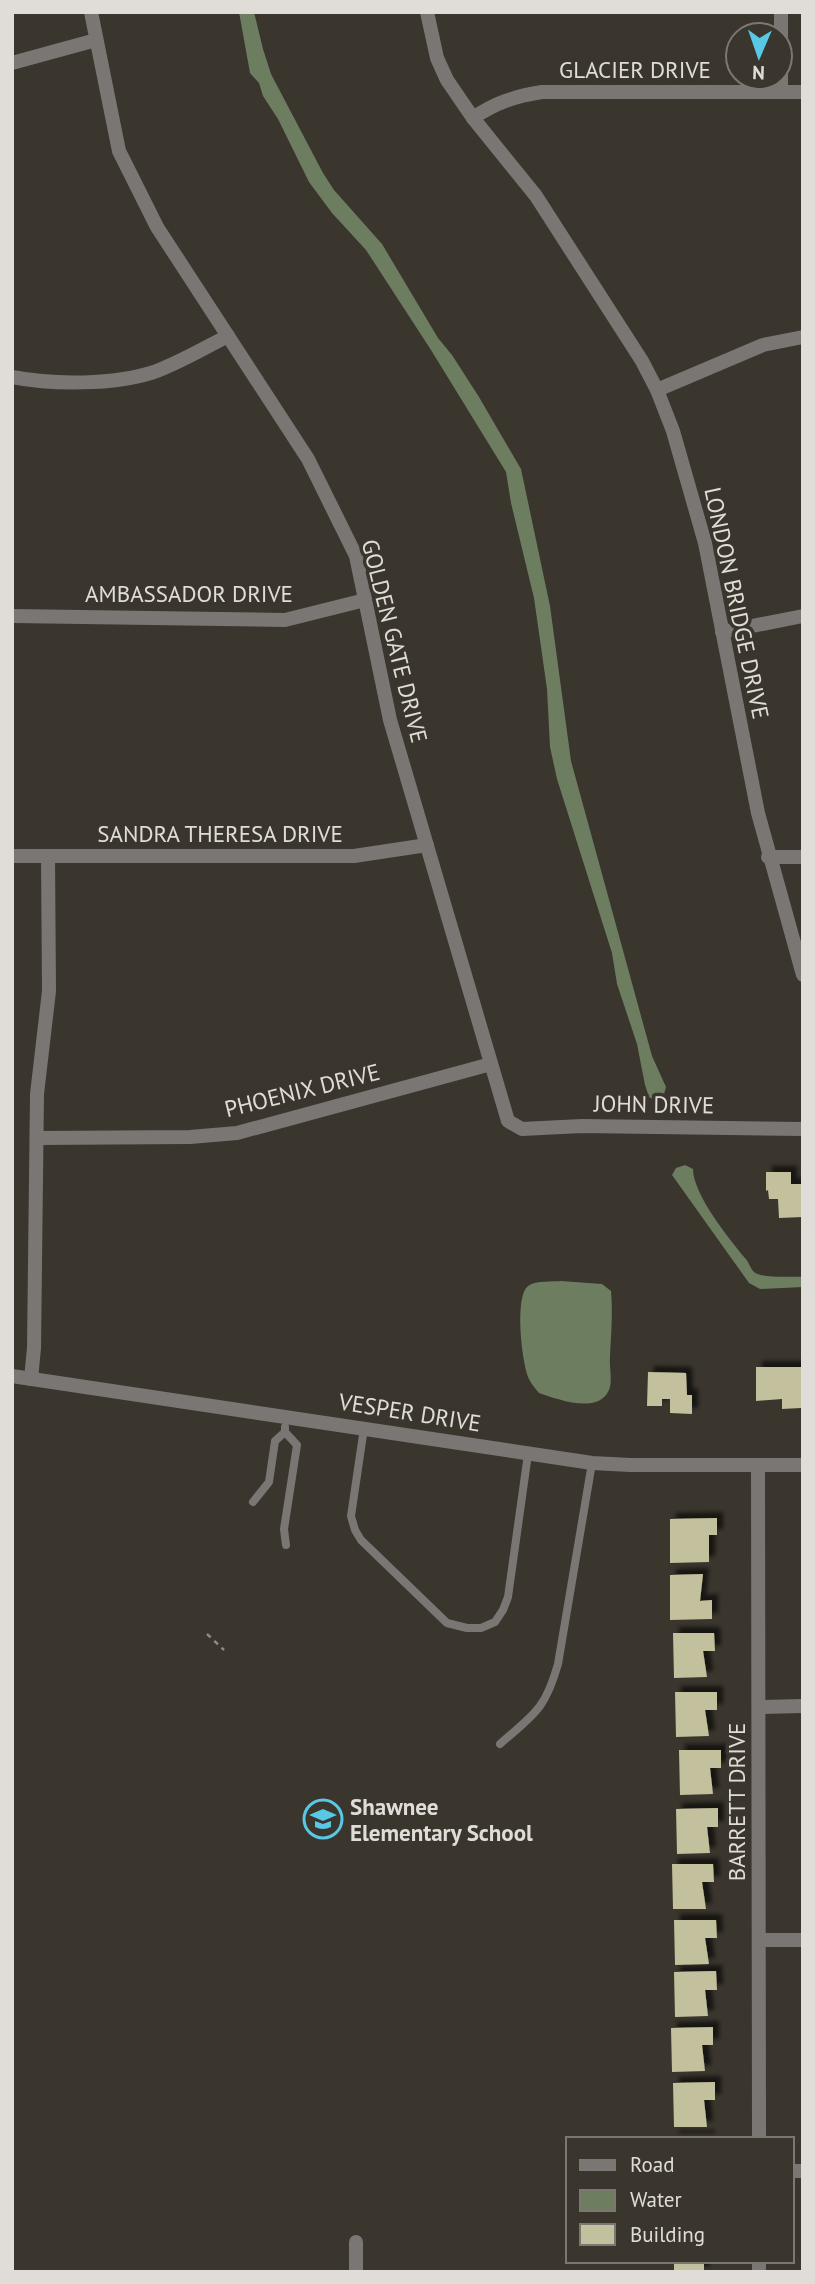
<svg xmlns="http://www.w3.org/2000/svg" width="815" height="2284" viewBox="0 0 815 2284" font-family="'PT Sans',sans-serif">
<style>
.water{fill:#6c7d60}
.building{fill:#c3c09d;filter:url(#shadow)}
.lines{fill:none;stroke-linecap:round;stroke-linejoin:round}
.path{stroke:#8e8983;stroke-width:2.5;stroke-dasharray:5 5;stroke-linecap:butt}
.lane{stroke:#7a7674;stroke-width:8}
.street{stroke:#7a7674;stroke-width:14}
.labels{text-anchor:middle;dominant-baseline:central;stroke-width:7;stroke-linejoin:round;paint-order:stroke}
.street-label{font-size:23px;fill:#e0dcd8;stroke:#3a352d}
.poi-label{font-size:23px;font-weight:bold;fill:#e0dcd8;stroke:#3a352d;text-anchor:start}
</style>
<defs>
<filter id="shadow"><feDropShadow dx="6" dy="-6" stdDeviation="2" flood-color="#0009"/></filter>
</defs>
<rect width="100%" height="100%" fill="#3a352d"/>
<!-- water -->
<g class="water">
<polygon points="239,12 254,12 263,49 271,74 323,173 334,190 382,244 438,338 452,355 479,397 521,469 550,606 571,761 652,1056 666,1087 663,1098 656,1101 649,1097 645,1085 637,1044 617,984 612,953 557,779 550,747 547,689 534,598 511,503 506,472 431,350 366,250 332,213 309,182 278,119 263,96 259,83 250,73"/>
<path d="M685,1165L693,1169C693,1194 729,1239 745,1258C749,1262 750,1268 754,1272C762,1279 792,1276 803,1277V1287L760,1289L749,1283L672,1175L676,1168Z"/>
<path d="M561,1281L602,1284L611,1291C613,1314 611,1335 610,1357C609,1367 613,1381 609,1390C598,1415 557,1399 539,1393C535,1388 531,1384 529,1379C522,1364 514,1297 528,1286C537,1280 552,1282 561,1281Z"/>
</g>
<!-- building -->
<g class="building">
<polygon points="766,1172 791,1172 791,1184 803,1184 803,1217 779,1218 778,1199 769,1199 768,1190 766,1191"/>
<polygon points="756,1367 801,1367 801,1408 782,1409 782,1399 756,1401"/>
<polygon points="648,1372 686,1373 687,1395 692,1395 692,1414 670,1413 670,1399 662,1399 662,1406 647,1406"/>
<polygon points="717,1518 717,1535 709,1535 709,1562 670,1563 670,1519"/>
<polygon points="703,1574 700,1601 712,1600 712,1619 670,1620 670,1575"/>
<polygon points="673,1633 714,1633 715,1651 703,1651 707,1677 674,1678"/>
<polygon points="675,1692 717,1692 717,1710 705,1710 709,1736 676,1737"/>
<polygon points="679,1750 721,1750 721,1768 710,1768 713,1794 680,1795"/>
<polygon points="718,1808 718,1827 707,1827 710,1853 677,1854 676,1809"/>
<polygon points="672,1864 713,1864 714,1882 702,1882 706,1909 673,1909"/>
<polygon points="674,1920 716,1920 717,1938 705,1938 709,1964 675,1965"/>
<polygon points="716,1971 717,1990 705,1990 708,2016 675,2017 674,1972"/>
<polygon points="713,2027 713,2045 702,2045 705,2071 672,2072 671,2028"/>
<polygon points="715,2082 715,2100 704,2100 707,2127 674,2127 673,2083"/>
<rect x="673" y="2136" width="36" height="3"/>
<rect x="674" y="2261" width="30" height="11"/>
</g>
<g class="lines">
<!-- path -->
<polyline class="path" points="207,1634 224,1650"/>
<!-- lane -->
<g class="lane">
<polyline points="364,1428 351,1516 355,1530 361,1540 447,1623 467,1628 481,1628 495,1622 503,1610 508,1597 528,1454"/>
<polyline points="285,1432 297,1445 284,1529 286,1545"/>
<polyline points="253,1502 269,1482 275,1441 285,1432 285,1427"/>
<path d="M500,1744C534,1714 545,1710 558,1664L592,1463"/>
</g>
<!-- street -->
<g class="street">
<polyline points="91,12 119,151 157,227 308,459 356,556 390,720 508,1121 522,1129 582,1126 803,1129"/>
<polyline points="427,12 437,58 447,80 473,118 536,196 642,361 657,390 673,431 705,543 758,813 803,975"/>
<polyline points="781,12 781,92"/>
<polyline points="12,63 96,40"/>
<path d="M473,118C495,103 515,96 542,92H803"/>
<path d="M12,377C54,385 114,385 154,372C179,363 204,348 228,336"/>
<polyline points="657,390 763,345 803,337"/>
<polyline points="12,616 285,620 365,600"/>
<polyline points="722,632 803,616"/>
<polyline points="12,856 354,856 427,845"/>
<polyline points="768,857 803,857"/>
<polyline points="38,1138 190,1137 237,1133 491,1064"/>
<polyline points="12,1376 592,1463 630,1465 803,1465"/>
<polyline points="31,1379 34,1348 37,1094 49,991 48,856"/>
<polyline points="758,1465 759,2139"/>
<polyline points="759,1707 803,1706"/>
<polyline points="759,1940 803,1940"/>
<polyline points="792,2171 803,2171"/>
<polyline points="356,2242 356,2272"/>
<polyline points="759,2272 759,2261"/>
</g>
</g>
<!-- icons -->
<defs>
<symbol id="school-ring" viewBox="-11 -11 22 22"><circle r="9.5" fill="#3a352d" stroke="#58c8e4" stroke-width="1.5"/><path d="M0-5L7-2L0 1L-7-2ZM-4 1L0 2.5L4 1V4Q0 6-4 4Z" fill="#58c8e4"/></symbol>
</defs>
<g fill-rule="evenodd">
<use href="#school-ring" x="301" y="1797" width="44" height="44"/>
</g>
<g class="labels">
<!-- street labels -->
<g class="street-label">
<text x="635" y="69">GLACIER DRIVE</text>
<text x="189" y="593">AMBASSADOR DRIVE</text>
<text transform="translate(737 603) rotate(78)">LONDON BRIDGE DRIVE</text>
<text transform="translate(395 641) rotate(76)">GOLDEN GATE DRIVE</text>
<text x="220" y="833">SANDRA THERESA DRIVE</text>
<text transform="translate(302 1090) rotate(-14)">PHOENIX DRIVE</text>
<text transform="translate(654 1104) rotate(1)">JOHN DRIVE</text>
<text transform="translate(410 1412) rotate(9)">VESPER DRIVE</text>
<text transform="translate(736 1802) rotate(-90)">BARRETT DRIVE</text>
</g>
<!-- poi labels -->
<g class="poi-label">
<text x="350" y="1806">Shawnee<tspan x="350" dy="26">Elementary School</tspan></text>
</g>
</g>
<!-- border -->
<rect width="815" height="2284" fill="none" stroke="#e0dcd8" stroke-width="28"/>
<!-- legend -->
<rect x="566" y="2137" width="228" height="126" fill="#3a352d" stroke="#7c7871" stroke-width="2"/>
<rect x="580" y="2160" width="35" height="10" fill="#7a7674" stroke="#7c7871" stroke-width="2"/>
<text x="630" y="2172" font-size="21" fill="#e0dcd8">Road</text>
<rect x="580" y="2190" width="35" height="21" fill="#6c7d60" stroke="#7c7871" stroke-width="2"/>
<text x="630" y="2207" font-size="21" fill="#e0dcd8">Water</text>
<rect x="580" y="2224" width="35" height="21" fill="#c3c09d" stroke="#7c7871" stroke-width="2"/>
<text x="630" y="2242" font-size="21" fill="#e0dcd8">Building</text>
<!-- north arrow -->
<g transform="translate(759 56) rotate(182)"><circle r="33" fill="#3a352d" stroke="#7c7871" stroke-width="2"/>
<path d="M0-5L12 26L0 18L-12 26Z" fill="#58c8e4"/>
<text y="-10" font-size="19" font-weight="bold" text-anchor="middle" fill="#e0dcd8">N</text>
</g>
</svg>
